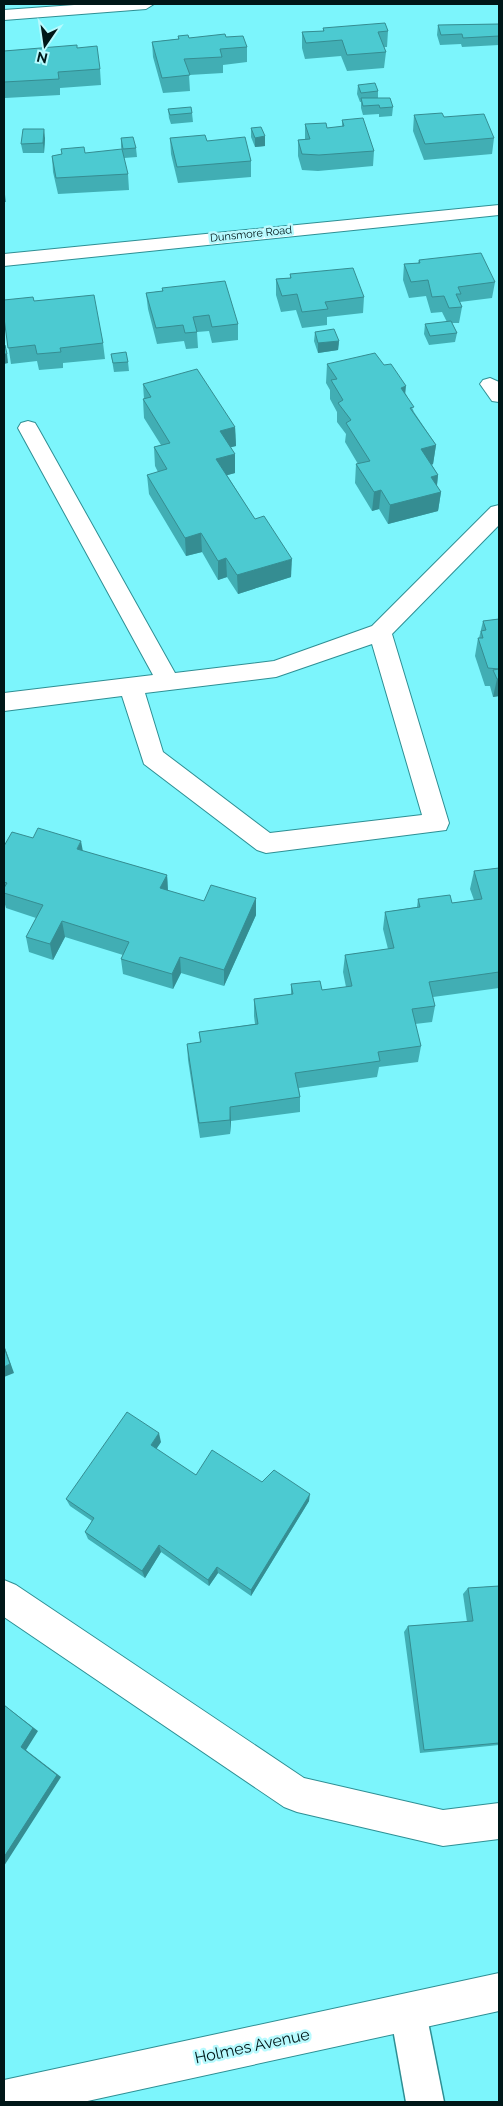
<svg xmlns="http://www.w3.org/2000/svg" width="503" height="2106" viewBox="0 0 503 2106" font-family="Raleway,sans-serif">
<style>
.lines{fill:none;stroke-linecap:round;stroke-linejoin:round}
.lane-casing{stroke:#2e8f94;stroke-width:3}
.street-casing{stroke:#2e8f94;stroke-width:2}
.lane{fill:#fff;fill-rule:evenodd}
.street{fill:#fff;fill-rule:evenodd}
.wall{fill:#41aeb4}
.shaded-wall{fill:#358d92}
.building{fill:#4ccad1;stroke:#358d92}
.labels{text-anchor:middle;dominant-baseline:central;stroke-width:5;stroke-linejoin:round;paint-order:stroke}
.far-street-label{font-size:11px;fill:#001718;stroke:#b8fafe}
.near-street-label{font-size:16px;fill:#001718;stroke:#b8fafe}
</style>
<rect width="100%" height="100%" fill="#7cf5fc"/>
<g class="lines">
<defs>
<polygon id="lane" points="408,1994 421,1999 426,2012 444,2102 406,2102 390,2012 395,1999"/>
<g id="street">
<polygon points="88,4 154,4 146,9 4,20 4,10"/>
<polygon points="499,205 499,215 4,266 4,254"/>
<polygon points="490,378 499,382 499,402 492,401 480,384 483,380"/>
<path d="M28,421L35,423L38,428L175,673L274,661L372,626L491,507L499,505V525L392,634L449,823L446,830L266,853L257,850L144,764L122,696L4,711V693L153,675L18,428L21,423ZM372,644L422,815L270,833L163,752L145,693L276,677Z"/>
<polygon points="4,1580 16,1585 304,1778 443,1810 499,1803 499,1839 443,1846 297,1812 284,1807 4,1617"/>
<polygon points="499,1973 499,2011 83,2102 4,2102 4,2080"/>
</g>
</defs>
<!-- lane casing -->
<use href="#lane" class="lane-casing"/>
<!-- street casing -->
<use href="#street" class="street-casing"/>
<!-- lane -->
<use href="#lane" class="lane"/>
<!-- street -->
<use href="#street" class="street"/>
</g>
<!-- wall -->
<g class="wall">
<polygon points="499,24 499,45 462,47 461,44 440,45 437,35 438,25"/>
<polygon points="323,28 388,31 387,47 384,47 386,52 384,68 347,71 341,56 305,59 302,48 302,32 323,31"/>
<polygon points="178,36 189,38 226,37 247,47 247,62 223,65 223,73 189,75 190,91 163,93 153,57 152,42 178,39"/>
<polygon points="78,48 100,69 101,85 60,88 60,95 5,98 4,88 4,51"/>
<polygon points="358,85 378,91 378,98 393,107 392,116 379,117 379,114 363,115 361,108 361,102 360,102 357,94"/>
<polygon points="168,109 192,113 193,122 171,124 169,118"/>
<polygon points="414,115 494,138 492,154 424,160 413,131"/>
<polygon points="342,120 374,151 373,166 318,171 302,170 298,156 298,140 305,139 305,124 327,128 342,127"/>
<polygon points="251,128 265,136 265,146 255,147 251,137"/>
<polygon points="45,138 44,153 23,153 21,144"/>
<polygon points="121,138 136,148 137,157 124,158 121,147"/>
<polygon points="170,138 207,141 251,161 251,177 178,183 171,154"/>
<polygon points="61,149 85,153 128,174 129,190 58,194 53,172 52,156 62,154"/>
<polygon points="4,187 6,202 4,202"/>
<polygon points="419,260 495,282 492,298 460,302 462,307 459,323 452,323 457,333 455,342 429,345 424,334 425,324 447,322 442,312 431,313 426,296 409,298 403,280 404,264 418,263"/>
<polygon points="290,274 364,297 363,313 327,317 327,325 302,328 296,310 281,312 276,295 276,279 290,278"/>
<polygon points="162,288 238,324 238,340 212,343 209,331 197,332 198,348 186,349 184,341 157,344 148,309 146,293 162,291"/>
<polygon points="34,301 103,343 105,359 63,363 63,368 39,370 37,361 11,364 4,318"/>
<polygon points="315,332 339,341 338,350 318,353 314,341"/>
<polygon points="111,354 128,362 129,371 114,372"/>
<polygon points="327,364 406,394 414,412 436,445 433,464 432,465 438,475 437,486 441,492 438,511 388,524 379,509 372,511 355,483 356,464 358,464 345,442 346,434 337,422 337,412 330,399 330,390 326,383"/>
<polygon points="143,384 235,427 236,446 230,447 235,473 227,475 291,577 238,594 227,577 218,580 202,552 186,556 149,494 147,475 158,472 155,466 154,447 161,445 144,418 143,399 144,399"/>
<polygon points="499,619 499,696 493,697 490,686 485,686 475,656 478,638 479,638 483,621"/>
<polygon points="4,846 83,851 167,875 168,891 204,901 256,898 256,915 224,986 181,973 173,989 123,974 121,959 123,955 65,937 53,960 29,952 26,937 36,918 6,908 4,901"/>
<polygon points="499,868 499,988 433,997 435,1006 432,1022 415,1024 421,1046 418,1062 379,1067 377,1077 299,1088 300,1097 300,1112 231,1121 230,1134 200,1138 188,1060 187,1044 200,1042 199,1032 255,1024 254,1016 254,999 291,995 291,984 322,990 346,987 343,972 345,955 388,949 383,929 385,912 417,907 418,899 452,903 474,900 470,889 474,871"/>
<polygon points="161,1442 156,1449 196,1475 262,1482 309,1501 251,1596 218,1573 209,1586 161,1552 145,1578 88,1539 85,1532 92,1521 70,1506 66,1499"/>
<polygon points="499,1586 499,1745 420,1753 404,1632 408,1626 467,1622 463,1594 468,1588"/>
</g>
<!-- shaded-wall -->
<g class="shaded-wall">
<polygon points="44,129 45,138 44,153 43,143"/>
<polygon points="265,136 265,146 255,147 255,138"/>
<polygon points="339,341 338,350 318,353 318,343"/>
<polygon points="4,354 7,354 8,363 4,364"/>
<polygon points="406,386 404,406 401,388"/>
<polygon points="235,427 236,446 220,450 220,431"/>
<polygon points="436,445 433,464 419,468 421,449"/>
<polygon points="235,454 235,473 217,478 216,459"/>
<polygon points="438,475 436,493 441,492 438,511 388,524 390,505 431,477"/>
<polygon points="381,490 379,509 372,511 374,492"/>
<polygon points="201,533 202,552 186,556 185,538"/>
<polygon points="226,558 227,577 218,580 218,561"/>
<polygon points="292,559 291,577 238,594 237,575"/>
<polygon points="497,679 499,679 499,696 493,697"/>
<polygon points="81,841 84,857 77,849"/>
<polygon points="167,875 168,892 160,888"/>
<polygon points="256,898 256,915 224,986 224,970"/>
<polygon points="62,921 65,937 53,960 50,944"/>
<polygon points="180,957 181,973 173,989 172,974"/>
<polygon points="230,1107 231,1121 230,1134"/>
<polygon points="4,1345 14,1373 4,1377"/>
<polygon points="159,1433 161,1442 153,1454 151,1445"/>
<polygon points="310,1494 309,1501 251,1596 251,1590"/>
<polygon points="159,1545 161,1552 145,1578 142,1571"/>
<polygon points="217,1567 218,1573 209,1586 208,1580"/>
<polygon points="4,1705 38,1731 26,1750 61,1777 4,1866 4,1857 21,1747"/>
</g>
<!-- building -->
<g class="building">
<polygon points="385,23 388,31 378,32 386,52 347,55 342,40 306,43 302,32 324,31 323,28"/>
<polygon points="499,24 499,36 463,38 462,34 441,35 438,25"/>
<polygon points="225,34 226,37 243,36 247,47 220,49 222,57 184,59 190,75 162,78 152,42 179,39 178,36 188,35 189,38"/>
<polygon points="77,45 77,48 97,46 100,69 58,72 59,79 4,82 4,51"/>
<polygon points="375,83 378,91 361,93 358,85"/>
<polygon points="361,98 390,98 393,107 380,108 379,105 363,106"/>
<polygon points="191,107 192,113 170,115 168,109"/>
<polygon points="442,113 444,117 484,114 494,138 425,144 414,115"/>
<polygon points="363,118 374,151 319,155 302,154 298,140 310,139 305,124 326,123 327,128 344,126 342,120"/>
<polygon points="261,127 265,136 255,138 251,128"/>
<polygon points="23,129 44,129 43,143 21,144"/>
<polygon points="205,135 207,141 245,137 251,161 177,167 170,138"/>
<polygon points="133,137 136,148 123,149 121,138"/>
<polygon points="84,147 85,153 122,149 128,174 56,178 52,156 62,154 61,149"/>
<polygon points="481,253 495,282 458,287 461,294 456,294 462,307 449,308 444,296 432,297 428,280 411,282 404,264 420,263 419,260"/>
<polygon points="353,268 364,297 325,302 328,309 302,312 297,294 282,296 276,279 291,278 290,274"/>
<polygon points="225,281 238,324 212,327 209,315 193,317 197,332 185,333 183,325 156,328 146,293 163,291 162,288"/>
<polygon points="94,295 103,343 60,348 61,352 37,354 35,345 8,348 4,318 4,300 33,297 34,301"/>
<polygon points="451,321 457,333 430,336 425,324"/>
<polygon points="334,329 339,341 318,343 315,332"/>
<polygon points="4,345 5,345 7,354 4,354"/>
<polygon points="126,352 128,362 113,363 111,354"/>
<polygon points="375,353 384,365 391,364 406,386 401,388 414,407 410,408 436,445 421,449 438,475 431,477 441,492 390,505 381,490 374,492 356,464 370,461 346,423 351,420 338,403 343,400 331,380 337,379 327,364"/>
<polygon points="197,369 235,427 220,431 235,454 216,459 255,519 264,516 292,559 237,575 226,558 218,561 201,533 185,538 147,475 167,469 154,447 170,443 143,399 151,397 143,384"/>
<polygon points="499,619 499,669 488,668 478,638 483,638 481,631 486,630 483,621"/>
<polygon points="499,669 499,679 497,679 493,670"/>
<polygon points="38,828 81,841 77,849 167,875 160,888 204,901 211,885 256,898 224,970 180,957 172,974 121,959 129,942 62,921 50,944 26,937 43,905 4,893 4,888 7,883 4,882 4,846 12,832 33,838"/>
<polygon points="499,868 499,972 429,982 435,1006 412,1009 421,1046 378,1052 380,1061 295,1073 300,1097 230,1107 230,1120 199,1123 187,1044 201,1042 199,1032 258,1024 254,999 293,994 291,984 320,981 322,990 352,986 345,955 394,948 385,912 420,907 418,899 450,895 452,903 482,899 474,871"/>
<polygon points="4,1347 10,1364 4,1367"/>
<polygon points="127,1412 159,1433 151,1445 196,1475 212,1450 262,1482 274,1470 310,1494 251,1590 217,1567 208,1580 159,1545 142,1571 85,1532 94,1518 66,1499"/>
<polygon points="499,1586 499,1743 424,1750 408,1626 473,1621 468,1588"/>
<polygon points="4,1705 33,1728 21,1747 57,1775 4,1857"/>
</g>
<g class="labels">
<!-- far-street labels -->
<g class="far-street-label">
<text transform="translate(251 234) rotate(-6)">Dunsmore Road</text>
</g>
<!-- near-street labels -->
<g class="near-street-label">
<text transform="translate(252 2046) rotate(-12)">Holmes Avenue</text>
</g>
</g>
<!-- border -->
<rect width="503" height="2106" fill="none" stroke="#001718" stroke-width="10"/>
<!-- north arrow -->
<g transform="translate(45 45) rotate(193)" stroke="#b8fafe" stroke-width="4" paint-order="stroke">
<path d="M0-4L9 19L0 12L-9 19Z" fill="#001718"/>
<text y="-8" font-size="14" font-weight="bold" text-anchor="middle" fill="#001718">N</text>
</g>
</svg>
